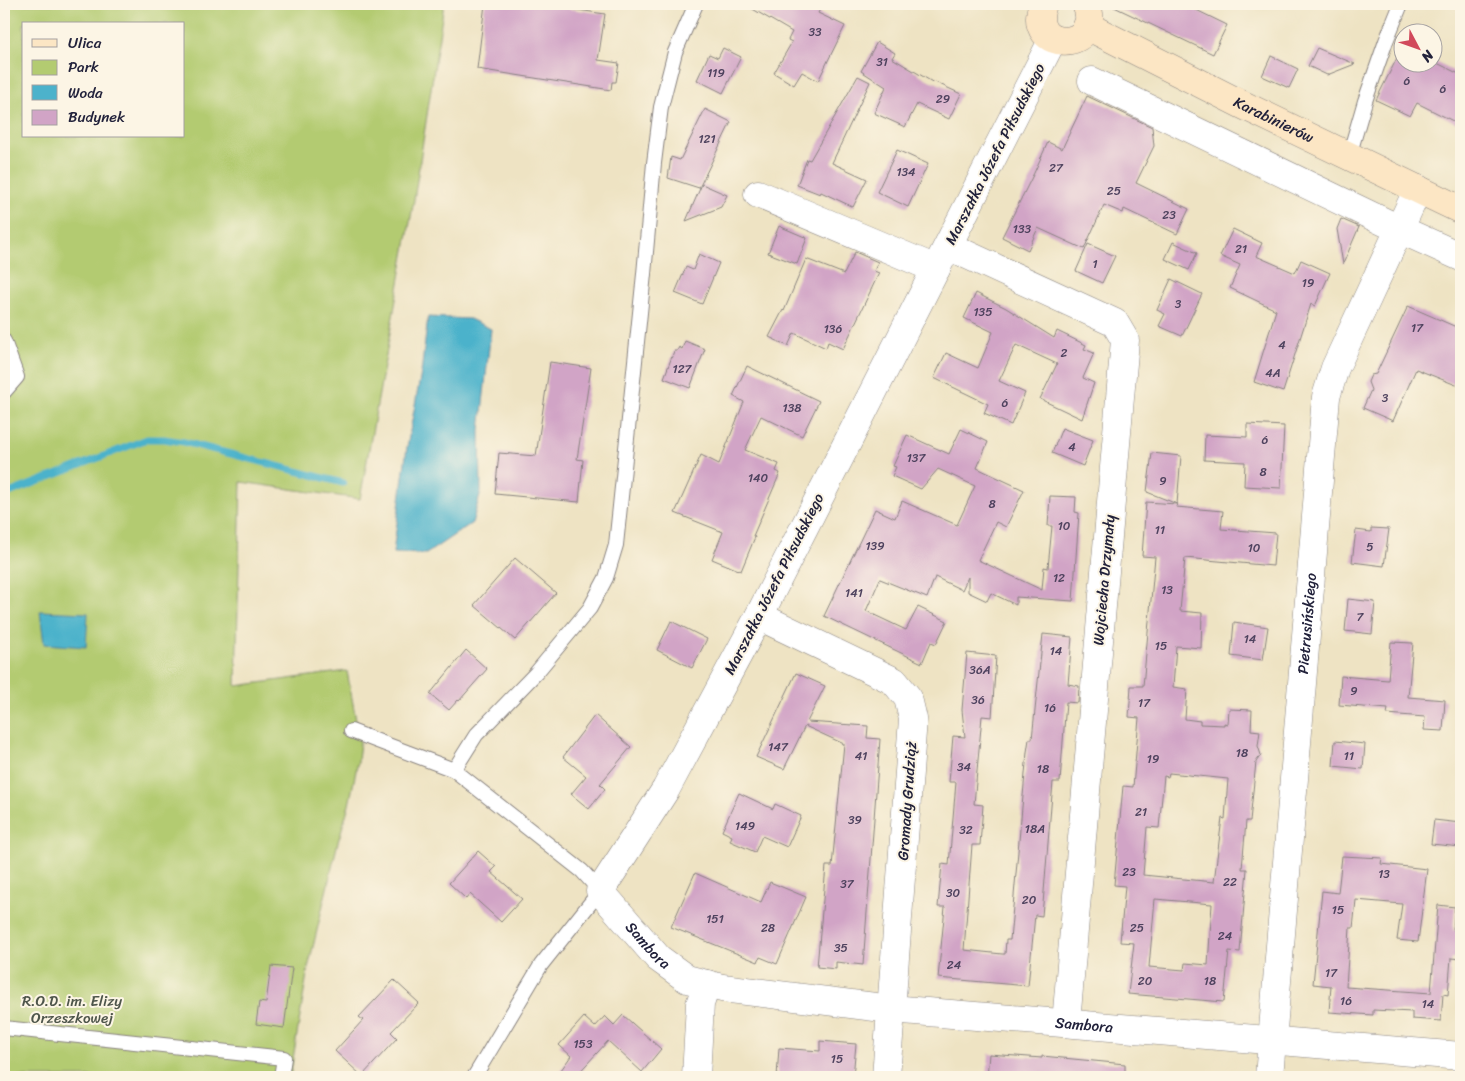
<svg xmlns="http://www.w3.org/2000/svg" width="1465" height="1081" viewBox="0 0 1465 1081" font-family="Sriracha,sans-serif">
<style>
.green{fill:#b3cb71;stroke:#6a7656;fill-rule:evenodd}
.water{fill:#4cb2cb;stroke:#376a83}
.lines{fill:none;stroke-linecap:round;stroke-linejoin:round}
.stream{stroke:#4cb2cb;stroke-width:7}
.building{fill:#d1a4c6;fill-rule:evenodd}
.service-casing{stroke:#88827f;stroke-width:16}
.minor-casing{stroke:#88827f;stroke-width:29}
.secondary-casing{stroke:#88827f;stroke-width:29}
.service{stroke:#fff;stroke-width:14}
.minor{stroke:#fff;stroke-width:28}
.secondary{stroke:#fce6c4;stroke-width:28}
.labels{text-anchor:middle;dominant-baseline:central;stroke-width:4;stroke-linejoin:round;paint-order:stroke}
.number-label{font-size:12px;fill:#4e425e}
.street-label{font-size:15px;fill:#22223b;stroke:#fcf5e5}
.park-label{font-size:15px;fill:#4e554b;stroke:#fcf5e5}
</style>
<rect width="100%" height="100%" fill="#fcf5e5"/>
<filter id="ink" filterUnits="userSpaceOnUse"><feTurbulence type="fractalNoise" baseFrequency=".02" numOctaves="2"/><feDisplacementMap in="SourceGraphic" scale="10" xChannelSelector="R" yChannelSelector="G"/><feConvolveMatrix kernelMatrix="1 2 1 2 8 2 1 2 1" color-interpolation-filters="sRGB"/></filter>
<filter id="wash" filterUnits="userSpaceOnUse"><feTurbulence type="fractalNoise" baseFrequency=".0096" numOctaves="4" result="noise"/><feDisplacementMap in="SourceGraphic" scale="20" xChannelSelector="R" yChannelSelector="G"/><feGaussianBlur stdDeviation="1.12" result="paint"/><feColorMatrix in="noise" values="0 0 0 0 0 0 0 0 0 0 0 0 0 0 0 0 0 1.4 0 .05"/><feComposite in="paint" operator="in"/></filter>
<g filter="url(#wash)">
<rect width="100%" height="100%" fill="#eee3c3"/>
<!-- green -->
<path class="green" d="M4,4H444L414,200L360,499L241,482L236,686L347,671L360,742L358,761L349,805L338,842L308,968L290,1077H4ZM24,24H184V136H24Z"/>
<!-- water -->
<g class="water">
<polygon points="428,317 470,319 491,329 480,431 481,492 472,523 426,554 393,553 407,447 421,373"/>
<polygon points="40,611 88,613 86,647 44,644"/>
</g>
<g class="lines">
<!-- stream -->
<polyline class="stream" points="4,495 147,439 164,439 184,442 343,483"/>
</g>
<g id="blocks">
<!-- building -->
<g class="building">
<polygon points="485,4 537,4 605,14 598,60 619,63 616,82 612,82 611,90 477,69"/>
<polygon points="744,4 823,4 818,13 845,26 818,81 802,72 794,85 774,73 792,42 788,40 792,32"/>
<polygon points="1108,4 1184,4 1227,25 1213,54"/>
<polygon points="877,42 895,53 892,58 934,83 935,82 961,94 949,119 917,104 905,127 874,113 886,87 861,71"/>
<polygon points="723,48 741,57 723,93 697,80 709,54 718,58"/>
<polygon points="1317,48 1355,64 1327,75 1308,66"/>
<polygon points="1402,48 1402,62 1432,62 1432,59 1438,62 1437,63 1461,75 1461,125 1417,103 1410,116 1376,100"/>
<polygon points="1271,56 1298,69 1289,88 1262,76"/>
<polygon points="858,76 870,82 832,163 867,179 853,207 821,192 820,194 797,185 807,159 810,160"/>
<polygon points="1087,96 1152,127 1154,146 1136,183 1189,209 1177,234 1124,209 1123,213 1104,205 1084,249 1038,228 1028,250 1002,237 1034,173 1048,142 1062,149"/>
<polygon points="705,109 731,122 699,188 668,178 671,157 680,160"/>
<polygon points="897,150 928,164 908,207 877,192"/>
<polygon points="702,184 727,195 721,207 686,221"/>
<polygon points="1341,219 1359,227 1343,264 1337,229"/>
<polygon points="779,226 807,238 797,264 768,253"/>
<polygon points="1233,229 1262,243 1256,256 1295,273 1301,260 1330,273 1315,306 1311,304 1283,392 1254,382 1276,310 1230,288 1240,265 1220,256"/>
<polygon points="1173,242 1197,253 1189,270 1165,259"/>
<polygon points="1088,244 1115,256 1102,283 1076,271"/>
<polygon points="855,252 878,262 874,271 879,273 843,349 828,342 826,348 794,333 788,346 769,337 783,310 784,311 806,259 844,274"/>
<polygon points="699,254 719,263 702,304 675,293 686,267 693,270"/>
<polygon points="1171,279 1202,294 1182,336 1159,326 1165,314 1157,310"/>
<polygon points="976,293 1006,308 1054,338 1057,331 1086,345 1084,349 1094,353 1083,378 1094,383 1082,419 1040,399 1057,364 1016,345 999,381 1025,393 1011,425 984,413 988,404 934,378 946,353 978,368 993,332 964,318"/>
<polygon points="1408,306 1461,329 1461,387 1416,369 1393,421 1363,408 1371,390 1368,382 1371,375 1376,374"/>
<polygon points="685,341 705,349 690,388 664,378 674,351 677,351 679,347 682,349"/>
<polygon points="550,362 591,368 577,459 583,460 579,502 495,494 499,453 536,456"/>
<polygon points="747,366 819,401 802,436 761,416 745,450 779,464 776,471 780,473 753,536 755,537 741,571 712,559 723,532 675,513 701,455 719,464 744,402 733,396"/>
<polygon points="1247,424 1284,426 1281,488 1244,486 1245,462 1204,460 1205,435 1247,437"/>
<polygon points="1062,428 1093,440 1083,466 1052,453"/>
<polygon points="961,429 988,442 977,468 1024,490 1006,527 996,522 978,560 1042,590 1044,567 1048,568 1052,526 1048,526 1050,496 1076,497 1075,512 1079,513 1073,601 1016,597 1016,605 991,593 987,601 968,592 968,577 962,590 935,577 927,598 880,579 866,611 906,630 918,607 947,621 936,644 931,642 922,663 824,616 875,509 895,518 902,501 957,525 975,486 938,469 921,489 892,476 896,467 893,466 907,435 949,454"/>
<polygon points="1152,453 1181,456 1177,504 1147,492"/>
<path d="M1146,502L1177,504L1176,507L1223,511L1221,529L1276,533L1273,566L1185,558L1180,611L1202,613L1201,648L1176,646L1173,687L1187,689L1185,719L1200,721V724L1224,725V723L1228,724L1229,709L1252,710L1251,730L1260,731L1258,746L1261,755L1256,762L1250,821H1246L1242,869H1247L1240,952L1229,951L1224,1002L1128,994L1134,943L1120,942L1125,886L1114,885L1123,786L1133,787L1139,718L1129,717L1131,686H1143L1155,557L1142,556ZM1169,773L1228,779L1225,819L1222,818L1214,882L1143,875L1147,827L1159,828L1164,776L1168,777ZM1155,899L1212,904L1208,965L1185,963L1184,970L1149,967Z"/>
<polygon points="1371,528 1389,529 1384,566 1352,562 1356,530 1371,532"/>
<polygon points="515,558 556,593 515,640 474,605"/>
<polygon points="1348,599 1375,602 1372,634 1345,631"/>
<polygon points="671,621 707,639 692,668 657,650"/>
<polygon points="1234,622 1268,627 1263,660 1231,656"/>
<polygon points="1043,634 1072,637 1068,684 1079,686 1078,703 1066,702 1060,782 1053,782 1042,916 1035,915 1028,986 938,978 945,907 938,907 942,864 949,865 956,782 949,782 953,736 965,737 962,710 967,653 996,656 992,717 982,716 974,804 983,805 980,845 972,845 964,950 1002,954 1005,954 1006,940 1010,940 1027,752 1029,739 1032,739"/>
<polygon points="1391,642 1413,643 1408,697 1445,700 1443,731 1424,730 1425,717 1387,714 1388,709 1339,705 1341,676 1388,680"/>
<polygon points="466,650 487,669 459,701 458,700 449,710 430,694"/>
<polygon points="796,673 825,686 807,722 868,726 867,738 880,739 863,965 836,962 836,969 817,967 826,866 832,866 844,744 805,726 784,769 756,757"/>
<polygon points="595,715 631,747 600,784 605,789 589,809 571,794 586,776 563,757"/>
<polygon points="1335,741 1365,744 1363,769 1333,766"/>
<polygon points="739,793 773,809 775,804 801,816 787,847 762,836 755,852 730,841 732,836 722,831"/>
<polygon points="1434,820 1461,823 1461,847 1431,844"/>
<polygon points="478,851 496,867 491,872 522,899 501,922 470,894 466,899 449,883"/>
<polygon points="1342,856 1382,858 1381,864 1427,869 1418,942 1397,940 1402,904 1356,900 1353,928 1350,928 1346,987 1431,993 1438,905 1455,907 1453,930 1461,931 1461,959 1451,958 1448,995 1443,994 1441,1021 1412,1019 1412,1012 1373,1010 1373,1015 1329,1012 1331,986 1313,984 1322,891 1338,893"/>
<polygon points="695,873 761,902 770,882 806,897 777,964 760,957 758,962 671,927"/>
<polygon points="271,966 292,968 284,1028 256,1024 259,1002 266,1003"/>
<polygon points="394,980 419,1003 391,1032 397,1038 362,1076 335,1051 363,1020 359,1017"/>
<polygon points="623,1015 661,1049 642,1072 608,1041 575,1077 556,1077 571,1056 559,1045 584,1017 595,1027 605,1016 614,1025"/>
<polygon points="820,1041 856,1044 853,1077 777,1077 779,1048 820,1051"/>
<polygon points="989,1054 1042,1058 1042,1056 1125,1064 1125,1077 987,1077"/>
</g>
</g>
</g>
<g filter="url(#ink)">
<use href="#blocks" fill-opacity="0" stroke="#88827f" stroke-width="1"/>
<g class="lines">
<defs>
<g id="service">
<polyline points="1349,156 1365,101 1386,41 1401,4"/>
<polyline points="4,341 17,377 4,392"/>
<polyline points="351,731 454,770 582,871 600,891 541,965 474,1077"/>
<polyline points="454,770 476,735 536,673 590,608 606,578 616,545 644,274 654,163 661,107 675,52 696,4"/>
<polyline points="4,1028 284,1058 281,1077"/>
</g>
<g id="minor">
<path id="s1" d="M1053,39L759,616L666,789L600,891L658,958L687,979L722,988L891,1009L1461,1056"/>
<polyline points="1092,81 1399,229 1461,257"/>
<polyline points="758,194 936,269"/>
<polyline points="948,246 1115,323 1125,340 1066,1023"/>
<polyline points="759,616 894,681 908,698 913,719 886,1077"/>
<polyline points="696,1077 700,1004 707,984"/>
<path id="s2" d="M1269,1077L1326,397L1335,368L1418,189"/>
</g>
<g id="secondary">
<path d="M1043,4C1024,55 1106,51 1086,4"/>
<path id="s3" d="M1087,26L1243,105L1461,210"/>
</g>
</defs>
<!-- service casing -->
<use href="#service" class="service-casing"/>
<!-- minor casing -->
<use href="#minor" class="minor-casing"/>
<!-- secondary casing -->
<use href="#secondary" class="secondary-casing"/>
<!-- service -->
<use href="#service" class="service"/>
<!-- minor -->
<use href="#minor" class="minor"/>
<!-- secondary -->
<use href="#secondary" class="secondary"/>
</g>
</g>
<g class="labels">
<!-- number labels -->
<g class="number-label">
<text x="815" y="32">33</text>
<text x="882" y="62">31</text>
<text x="716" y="73">119</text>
<text x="1407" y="81">6</text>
<text x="1443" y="89">6</text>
<text x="943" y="99">29</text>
<text x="707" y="139">121</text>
<text x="1056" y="168">27</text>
<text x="906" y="172">134</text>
<text x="1114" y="191">25</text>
<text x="1169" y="215">23</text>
<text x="1022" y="229">133</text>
<text x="1241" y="249">21</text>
<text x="1095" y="264">1</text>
<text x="1308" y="283">19</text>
<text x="1178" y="304">3</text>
<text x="983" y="312">135</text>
<text x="1417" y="328">17</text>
<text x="833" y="329">136</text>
<text x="1282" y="345">4</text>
<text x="1064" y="353">2</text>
<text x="682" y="369">127</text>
<text x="1273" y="373">4A</text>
<text x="1385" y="398">3</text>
<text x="1005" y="403">6</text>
<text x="792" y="408">138</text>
<text x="1265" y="440">6</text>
<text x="1072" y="447">4</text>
<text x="916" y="458">137</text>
<text x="1263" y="472">8</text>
<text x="758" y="478">140</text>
<text x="1163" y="481">9</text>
<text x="992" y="504">8</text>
<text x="1064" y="526">10</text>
<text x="1160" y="530">11</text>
<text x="875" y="546">139</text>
<text x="1370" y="547">5</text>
<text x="1254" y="548">10</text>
<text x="1059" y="578">12</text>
<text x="1167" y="590">13</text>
<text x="854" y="593">141</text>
<text x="1360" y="617">7</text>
<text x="1250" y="639">14</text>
<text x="1161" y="646">15</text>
<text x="1056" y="651">14</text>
<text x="980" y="670">36A</text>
<text x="1354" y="691">9</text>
<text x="978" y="700">36</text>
<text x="1144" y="703">17</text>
<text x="1050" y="708">16</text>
<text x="778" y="747">147</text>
<text x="1242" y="753">18</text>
<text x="861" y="756">41</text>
<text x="1349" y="756">11</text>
<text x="1153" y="759">19</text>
<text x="964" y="767">34</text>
<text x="1043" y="769">18</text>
<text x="1141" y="812">21</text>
<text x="855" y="820">39</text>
<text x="745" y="826">149</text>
<text x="1035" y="829">18A</text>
<text x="966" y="830">32</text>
<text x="1129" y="872">23</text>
<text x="1384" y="874">13</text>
<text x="1230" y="882">22</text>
<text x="847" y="884">37</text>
<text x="953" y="893">30</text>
<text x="1029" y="900">20</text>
<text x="1338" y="910">15</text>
<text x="715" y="919">151</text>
<text x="768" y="928">28</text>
<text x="1137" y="928">25</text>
<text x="1225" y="936">24</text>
<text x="841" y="948">35</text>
<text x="954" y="965">24</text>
<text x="1331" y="973">17</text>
<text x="1145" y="981">20</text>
<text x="1210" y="981">18</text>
<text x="1346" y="1001">16</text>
<text x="1428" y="1004">14</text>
<text x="583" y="1044">153</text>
<text x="837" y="1059">15</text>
</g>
<!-- street labels -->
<g class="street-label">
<text stroke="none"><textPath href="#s3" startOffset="209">Karabinierów</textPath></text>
<text transform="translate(995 154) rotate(-63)">Marszałka Józefa Piłsudskiego</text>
<text transform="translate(1104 580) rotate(-85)">Wojciecha Drzymały</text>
<text transform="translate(774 584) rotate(-63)">Marszałka Józefa Piłsudskiego</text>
<text stroke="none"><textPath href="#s2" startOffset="455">Pietrusińskiego</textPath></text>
<text transform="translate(907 801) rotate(-86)">Gromady Grudziąż</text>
<text stroke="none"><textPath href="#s1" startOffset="1038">Sambora</textPath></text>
<text stroke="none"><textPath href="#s1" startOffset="1490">Sambora</textPath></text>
</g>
<!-- park labels -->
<g class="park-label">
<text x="72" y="1001">R.O.D. im. Elizy<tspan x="72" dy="17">Orzeszkowej</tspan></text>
</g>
</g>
<!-- margin -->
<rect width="1465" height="1081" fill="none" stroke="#fcf5e5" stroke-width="20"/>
<!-- legend -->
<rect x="22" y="22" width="162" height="115" fill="#fcf5e5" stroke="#a5a1a1"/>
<rect x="32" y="39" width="25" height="8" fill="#fce6c4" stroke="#a5a1a1"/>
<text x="68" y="48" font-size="15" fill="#22223b">Ulica</text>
<rect x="32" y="60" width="25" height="15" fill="#b3cb71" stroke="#a5a1a1"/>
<text x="68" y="72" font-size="15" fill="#22223b">Park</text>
<rect x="32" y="85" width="25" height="15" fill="#4cb2cb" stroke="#a5a1a1"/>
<text x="68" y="98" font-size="15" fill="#22223b">Woda</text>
<rect x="32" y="110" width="25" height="15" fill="#d1a4c6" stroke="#a5a1a1"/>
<text x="68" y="122" font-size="15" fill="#22223b">Budynek</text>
<!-- north arrow -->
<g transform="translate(1418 48) rotate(131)"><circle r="24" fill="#fcf5e5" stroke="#a5a1a1"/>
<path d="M0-4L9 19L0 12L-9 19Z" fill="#d1495b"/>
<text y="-8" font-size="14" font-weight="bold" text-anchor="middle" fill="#22223b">N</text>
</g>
</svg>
